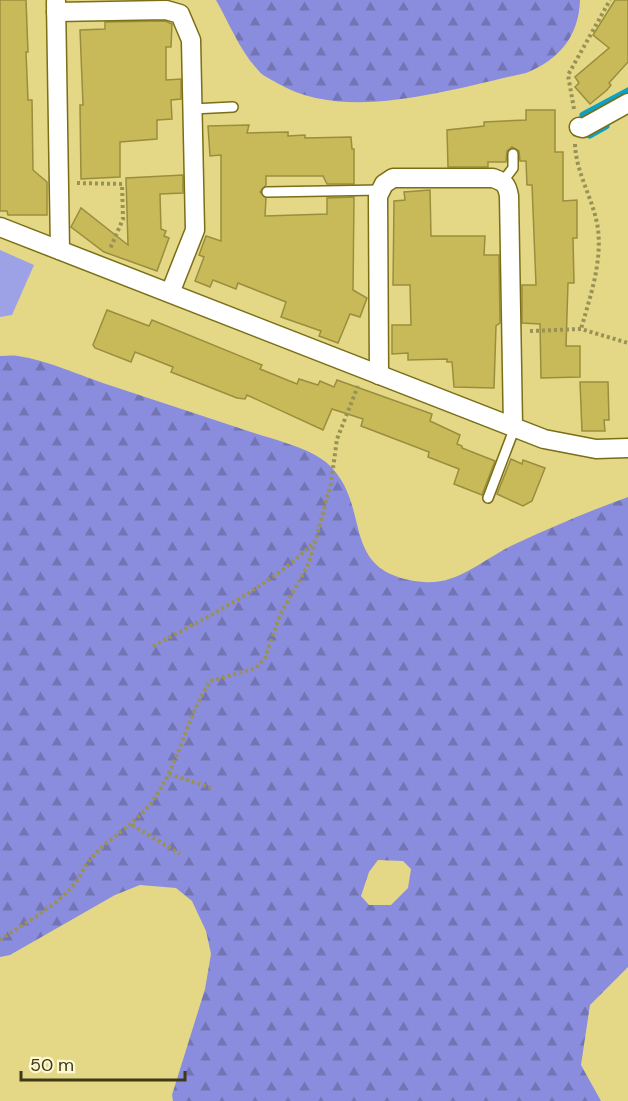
<svg xmlns="http://www.w3.org/2000/svg" width="628" height="1101" viewBox="0 0 628 1101" font-family="'DM Sans',sans-serif">
<style>
.forest{fill:url(#forest-firs);fill-rule:evenodd}
.park{fill:#9da1e6}
.lines{fill:none;stroke-linecap:round;stroke-linejoin:round}
.stream{stroke:#0da1c5;stroke-width:7}
.building{fill:#c8ba59;stroke:#998e3d;stroke-width:1.5}
.lane-casing{stroke:#7a6e16;stroke-width:12}
.street-casing{stroke:#7a6e16;stroke-width:21}
.path{stroke:#9a9155;stroke-width:4;stroke-dasharray:3 3;stroke-linecap:butt}
.lane{stroke:#fff;stroke-width:9}
.street{stroke:#fff;stroke-width:18}
</style>
<defs>
<pattern id="forest-firs" width="22" height="20" patternUnits="userSpaceOnUse" patternTransform="scale(1.5)"><rect width="22" height="20" fill="#8a8dde"/><path d="M5 1l3.5 6h-7zM16 11l3.5 6h-7z" fill="#7274b3"/></pattern>
</defs>
<rect width="100%" height="100%" fill="#e4d887"/>
<!-- forest -->
<g class="forest">
<path d="M216,0H580C579,36 559,60 526,73C452,89 346,124 277,83C271,79 262,76 258,70C240,51 229,23 216,0Z"/>
<path d="M0,356C6,356 12,355 18,356C47,360 81,376 109,385C156,401 204,416 251,432C272,439 310,448 327,463C375,506 335,574 424,582C458,585 486,557 515,544C552,527 589,511 628,497V967L590,1005L581,1065L601,1101H173L172,1095L205,989L211,954L206,931L192,901L176,888L140,885L115,895L10,955L0,957ZM378,860L403,861L411,869L408,888L391,905H369L361,896L369,872Z"/>
</g>
<!-- park -->
<polygon class="park" points="0,250 34,265 12,315 0,317"/>
<g class="lines">
<!-- stream -->
<g class="stream">
<polyline points="583,115 628,91"/>
<polyline points="590,135 606,126"/>
</g>
</g>
<!-- building -->
<g class="building">
<polygon points="0,0 26,0 28,52 26,52 28,100 32,100 33,170 47,182 47,215 8,215 7,211 0,211"/>
<polygon points="615,0 628,0 628,62 609,83 611,85 607,90 590,104 575,87 579,83 575,77 609,48 593,35"/>
<polygon points="165,21 172,24 171,47 166,47 166,80 181,79 181,99 171,100 172,119 157,120 157,139 120,142 120,177 81,179 80,105 83,105 80,30 105,29 105,22"/>
<polygon points="526,110 555,110 555,152 563,152 563,201 577,200 577,238 573,238 574,283 568,283 566,346 580,346 580,377 541,378 540,324 522,323 522,285 536,285 532,185 527,185 526,161 520,161 519,151 512,147 507,151 506,162 488,162 488,167 448,167 447,130 484,126 484,122 526,120"/>
<polygon points="249,125 247,133 288,132 288,136 305,135 305,138 351,137 352,149 354,149 354,184 327,184 323,176 266,176 266,185 260,192 266,198 265,216 327,214 327,198 354,197 353,290 367,298 360,317 350,314 338,343 319,336 321,331 281,317 286,302 238,283 236,289 213,280 210,287 195,281 204,257 199,255 206,236 221,241 221,155 210,156 208,126"/>
<polygon points="183,175 183,193 160,194 161,229 166,231 164,236 169,238 157,271 104,252 71,227 81,208 128,245 126,178"/>
<polygon points="430,190 431,236 485,236 484,255 499,255 500,323 496,326 494,388 454,387 452,362 447,362 447,359 408,360 408,353 392,354 392,325 411,325 410,285 393,285 394,201 405,200 404,192"/>
<polygon points="107,310 149,326 152,320 262,365 260,369 297,384 299,379 318,385 320,381 334,387 337,380 432,414 430,421 460,435 457,444 462,446 462,448 495,461 482,495 454,484 459,469 428,457 429,452 361,426 363,419 332,409 323,430 247,395 245,399 237,398 171,372 173,367 135,352 131,362 95,348 93,345"/>
<polygon points="580,382 608,382 609,420 604,420 605,431 582,431"/>
<polygon points="511,459 522,464 523,460 545,468 532,501 523,506 497,494"/>
</g>
<g class="lines">
<defs>
<g id="lane">
<polyline points="192,109 233,107"/>
<polyline points="503,181 513,168 513,154"/>
<polyline points="267,192 381,190"/>
<polyline points="488,498 515,427"/>
</g>
<g id="street">
<polyline points="56,2 60,250"/>
<polyline points="56,12 166,10 180,14 191,40 195,230 170,293"/>
<polyline points="579,127 583,128 628,103"/>
<polyline points="0,227 544,439 596,449 628,448"/>
<path d="M379,375L378,196L384,184L393,178H493C504,182 507,184 509,196L513,426"/>
</g>
</defs>
<!-- lane casing -->
<use href="#lane" class="lane-casing"/>
<!-- street casing -->
<use href="#street" class="street-casing"/>
<!-- path -->
<g class="path">
<polyline points="574,109 568,75 610,0"/>
<path d="M575,144C576,174 594,200 598,229C602,264 590,297 581,329"/>
<polyline points="77,183 122,184 123,219 110,249"/>
<polyline points="530,331 581,329 628,343"/>
<path d="M153,646C204,619 276,583 315,541"/>
<polyline points="169,774 211,788"/>
<polyline points="132,825 180,854"/>
<path d="M0,940C26,922 56,907 76,882C81,876 83,868 88,862C108,837 138,824 156,796C180,760 187,717 210,681L256,668L265,658L280,615L306,569L313,550L331,483L337,439L358,386"/>
</g>
<!-- lane -->
<use href="#lane" class="lane"/>
<!-- street -->
<use href="#street" class="street"/>
</g>
<!-- scale -->
<path d="M21 1071v9h164v-9" fill="none" stroke="#3e3917" stroke-width="3"/>
<text x="30" y="1071" font-size="18" fill="#3e3917" stroke="#fdf8d1" stroke-width="4.5" paint-order="stroke">50 m</text>
</svg>
